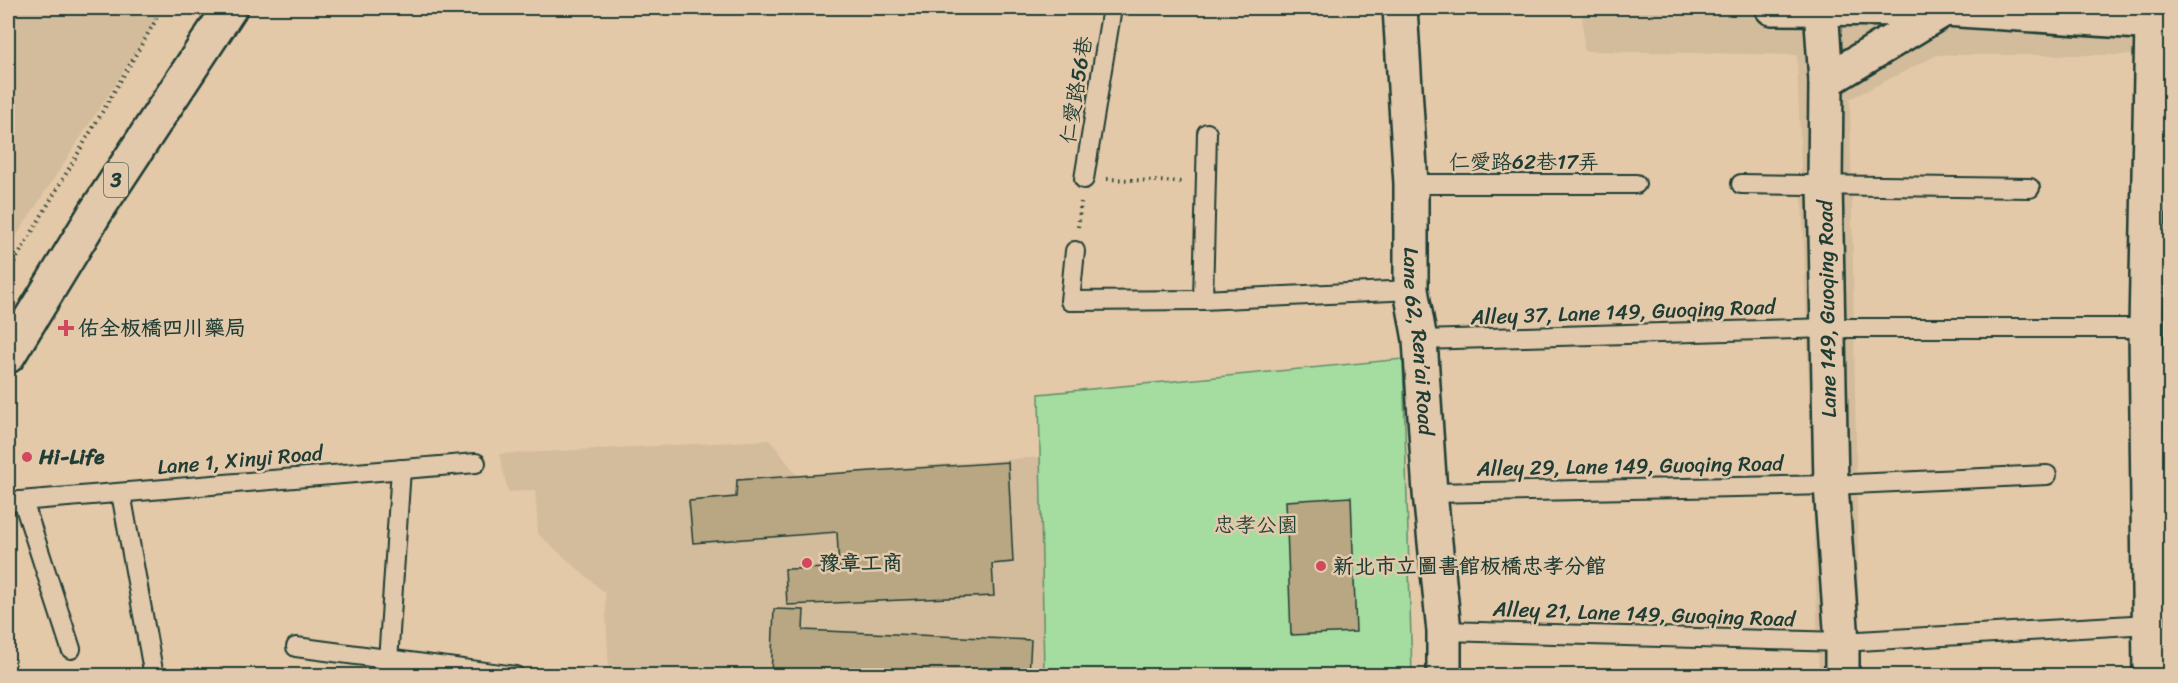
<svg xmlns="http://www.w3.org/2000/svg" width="2178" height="683" viewBox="0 0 2178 683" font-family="Sriracha,'LXGW WenKai TC',sans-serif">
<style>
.built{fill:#d3bc9b}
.green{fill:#a5dda1;stroke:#628d6a;stroke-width:1.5}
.building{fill:#b8a782;stroke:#1f3d34;stroke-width:1.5}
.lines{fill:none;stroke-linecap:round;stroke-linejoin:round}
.service-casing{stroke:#1f3d34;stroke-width:22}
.minor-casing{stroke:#1f3d34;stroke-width:38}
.primary-casing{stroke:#1f3d34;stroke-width:38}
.path{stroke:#1f3d34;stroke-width:4;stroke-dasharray:1.5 4.5;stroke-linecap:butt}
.service{stroke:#e3c9ab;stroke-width:18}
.minor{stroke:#e3c9ab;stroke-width:33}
.primary{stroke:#e3c9ab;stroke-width:33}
.poi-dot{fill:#d1495b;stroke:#e3c9ab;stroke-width:2}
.labels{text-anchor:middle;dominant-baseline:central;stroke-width:5;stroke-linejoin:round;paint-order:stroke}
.shield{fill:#e3c9ab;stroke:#5a6758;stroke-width:1.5}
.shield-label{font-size:20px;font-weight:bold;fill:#1f3d34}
.street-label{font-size:21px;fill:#1f3d34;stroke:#e3c9ab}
.poi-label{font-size:21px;font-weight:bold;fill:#1f3d34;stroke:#e3c9ab;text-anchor:start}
.park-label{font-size:21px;fill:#264539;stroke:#e3c9ab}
</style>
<rect width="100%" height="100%" fill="#e4c9a8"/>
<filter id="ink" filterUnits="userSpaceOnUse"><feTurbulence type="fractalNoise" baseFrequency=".0167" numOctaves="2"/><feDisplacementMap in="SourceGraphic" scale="12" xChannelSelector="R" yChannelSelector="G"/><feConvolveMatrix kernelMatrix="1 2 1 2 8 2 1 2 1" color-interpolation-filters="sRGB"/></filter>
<g filter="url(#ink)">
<!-- built -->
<g class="built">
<polygon points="8,8 165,8 8,249"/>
<polygon points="1582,8 2170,8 2170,55 1937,55 1850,99 1860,675 1819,675 1797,55 1584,51"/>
<polygon points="770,440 797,475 1041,457 1044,675 609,675 605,593 538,534 535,490 508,492 499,454"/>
</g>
<!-- green -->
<polygon class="green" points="1403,359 1412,675 1044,675 1039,394"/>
<!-- building -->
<g class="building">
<polygon points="1008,462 1013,562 992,564 994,596 787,605 785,569 839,568 837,532 693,543 689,501 736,497 737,480"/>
<polygon points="1351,497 1356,632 1291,635 1286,501"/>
<polygon points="774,609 804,610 803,630 1031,640 1029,676 771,676"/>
</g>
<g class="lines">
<defs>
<g id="service">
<polyline points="1207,133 1203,300 1411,290"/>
<polyline points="1084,179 1112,8"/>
<polyline points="1411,184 1636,184"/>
<polyline points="1741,184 2030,188"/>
<polyline points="1075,251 1070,301 1203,300"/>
<polyline points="1420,340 1828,328 2146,328"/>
<polyline points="121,493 154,676"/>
<polyline points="1430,493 1831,485 2047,475"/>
<polyline points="23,501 71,649"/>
<polyline points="8,502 476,463"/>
<polyline points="1444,631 1842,642 2149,624"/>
<polyline points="296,647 515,676"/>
<polyline points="387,676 401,469"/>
</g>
<g id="minor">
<path id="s1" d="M1400,8L1411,184V290L1420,340L1430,493L1444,631V676"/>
<polyline points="1772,8 1945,9 2170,24"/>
<polyline points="1821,8 1826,81"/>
<polyline points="1842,676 1842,642 1831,485 1825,184 1826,81 1945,9"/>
<polyline points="2150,676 2146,328 2152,23"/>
</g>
<polyline id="primary" points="8,356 97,210 230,8"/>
</defs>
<!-- service casing -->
<use href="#service" class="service-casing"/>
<!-- minor casing -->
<use href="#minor" class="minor-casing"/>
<!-- primary casing -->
<use href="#primary" class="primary-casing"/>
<!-- path -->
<g class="path">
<polyline points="1107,179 1183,182"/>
<polyline points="1078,227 1081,202"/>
<polyline points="8,273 156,20 155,8"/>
</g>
<!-- service -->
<use href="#service" class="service"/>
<!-- minor -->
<use href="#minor" class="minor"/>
<!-- primary -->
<use href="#primary" class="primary"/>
</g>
</g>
<!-- markers -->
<g class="poi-dot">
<path d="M63 319h6v6h6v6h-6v6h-6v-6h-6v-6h6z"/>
<circle cx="27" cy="457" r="6"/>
<circle cx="807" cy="563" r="6"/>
<circle cx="1321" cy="566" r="6"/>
</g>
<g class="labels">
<!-- shield labels -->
<rect class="shield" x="104" y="163" width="24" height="34" rx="4.5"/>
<g class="shield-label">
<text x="116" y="180">3</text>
</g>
<!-- street labels -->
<g class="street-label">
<text transform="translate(1076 90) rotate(-81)">仁愛路56巷</text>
<text x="1524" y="162">仁愛路62巷17弄</text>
<text transform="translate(1827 309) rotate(-91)">Lane 149, Guoqing Road</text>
<text transform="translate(1623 312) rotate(-2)">Alley 37, Lane 149, Guoqing Road</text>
<text stroke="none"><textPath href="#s1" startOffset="334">Lane 62, Ren’ai Road</textPath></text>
<text transform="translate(240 460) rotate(-5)">Lane 1, Xinyi Road</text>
<text transform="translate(1630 466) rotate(-1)">Alley 29, Lane 149, Guoqing Road</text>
<text transform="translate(1644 614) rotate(2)">Alley 21, Lane 149, Guoqing Road</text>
</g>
<!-- poi labels -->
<g class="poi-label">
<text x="78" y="328">佑全板橋四川藥局</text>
<text x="39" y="457">Hi-Life</text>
<text x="819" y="563">豫章工商</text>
<text x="1333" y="566">新北市立圖書館板橋忠孝分館</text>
</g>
<!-- park labels -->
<g class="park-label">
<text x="1256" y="525">忠孝公園</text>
</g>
</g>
<!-- margin -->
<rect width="2178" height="683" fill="none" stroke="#e3c9ab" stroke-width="30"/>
<rect x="15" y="15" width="2148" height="653" fill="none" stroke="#1f3d34" stroke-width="2" filter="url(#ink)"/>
</svg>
